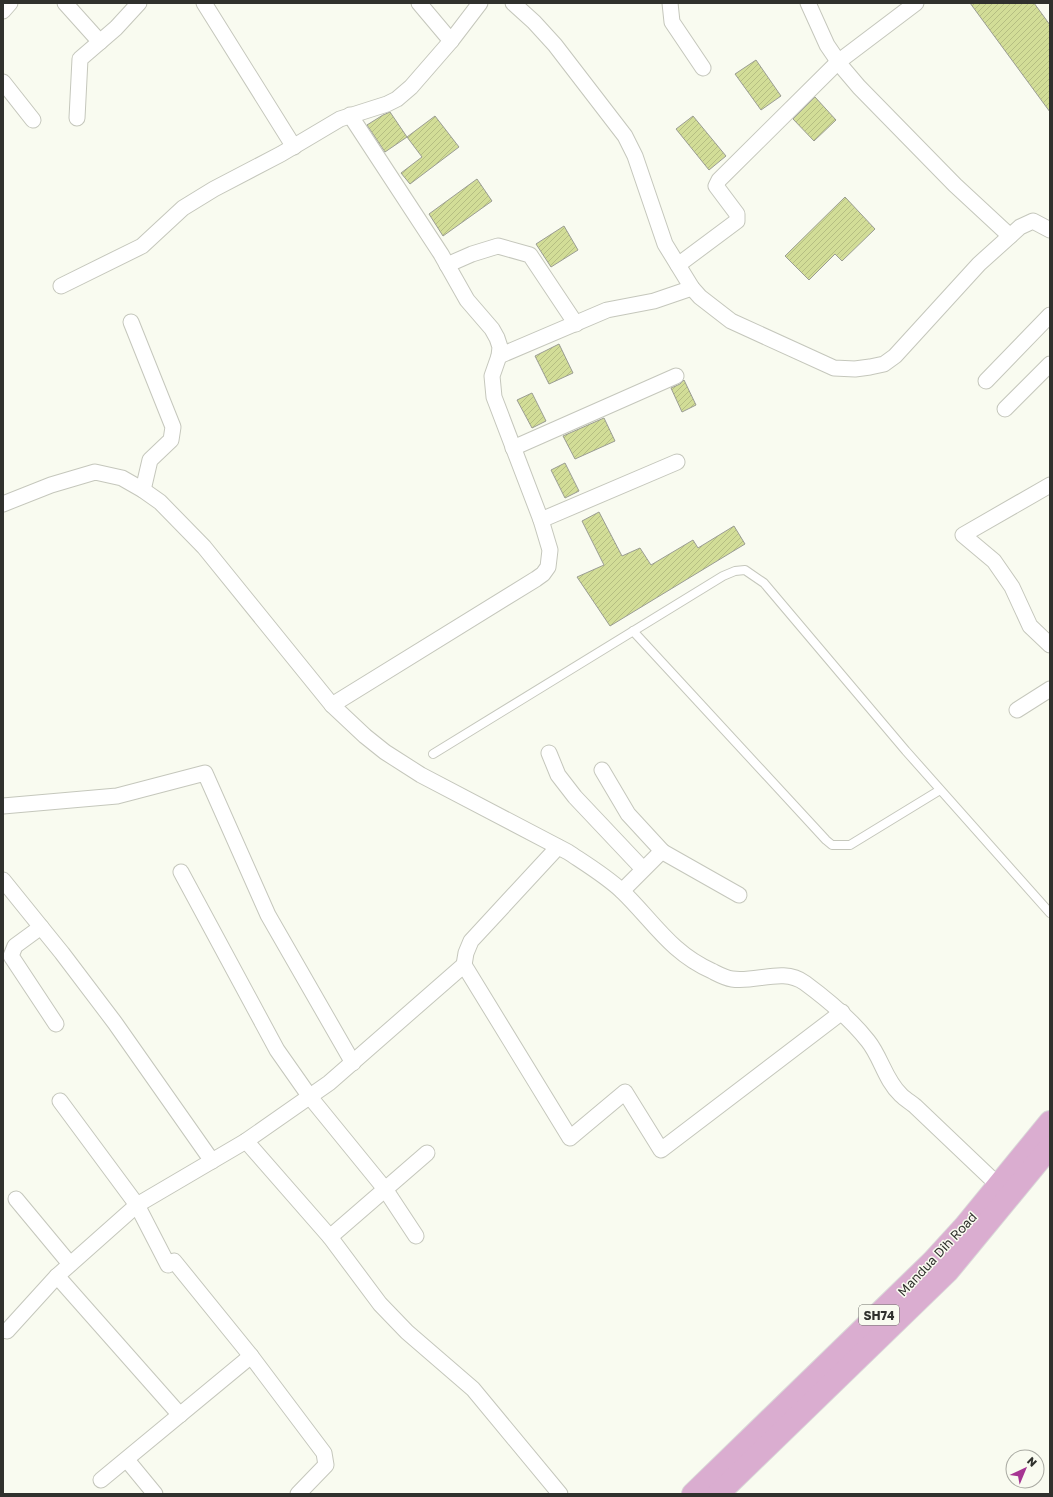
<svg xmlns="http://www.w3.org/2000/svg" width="1053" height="1497" viewBox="0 0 1053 1497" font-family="'Golos Text',sans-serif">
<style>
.building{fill:url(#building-hatch);stroke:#9b9d93}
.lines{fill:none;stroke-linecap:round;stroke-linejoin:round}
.service-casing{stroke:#c5c7bc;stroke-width:10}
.minor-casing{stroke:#c5c7bc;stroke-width:17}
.primary-casing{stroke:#dadad9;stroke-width:24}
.service{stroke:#fff;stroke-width:8}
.minor{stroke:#fff;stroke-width:15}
.primary{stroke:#daadd0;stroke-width:22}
.labels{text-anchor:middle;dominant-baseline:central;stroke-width:3;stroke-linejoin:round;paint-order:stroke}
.shield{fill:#f9fbf0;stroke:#6c6e68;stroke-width:1}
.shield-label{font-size:12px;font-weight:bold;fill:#30312d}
.street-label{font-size:13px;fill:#30312d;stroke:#f9fbf0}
</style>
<defs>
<pattern id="building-hatch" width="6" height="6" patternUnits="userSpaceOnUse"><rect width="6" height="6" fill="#d2dd97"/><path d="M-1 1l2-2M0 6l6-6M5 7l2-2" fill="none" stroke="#b5be82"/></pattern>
</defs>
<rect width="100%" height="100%" fill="#f9fbf0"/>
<!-- building -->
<g class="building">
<polygon points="970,3 1034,3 1050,25 1050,112"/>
<polygon points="756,60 781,96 761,110 735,74"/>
<polygon points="815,97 836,120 814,141 793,119"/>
<polygon points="390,112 407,137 385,152 367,125 383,115"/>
<polygon points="435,116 459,147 410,184 401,173 422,157 407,137"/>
<polygon points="693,116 726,156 709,170 676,129"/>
<polygon points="477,179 492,201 443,236 429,214"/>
<polygon points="845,197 875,229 842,261 835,254 809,280 785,256"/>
<polygon points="564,226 578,250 551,267 536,244"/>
<polygon points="559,344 573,373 549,384 535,356"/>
<polygon points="684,380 696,405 682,412 671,388 680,384"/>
<polygon points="532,393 546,421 532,428 517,400"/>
<polygon points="604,418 615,441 575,459 563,436"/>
<polygon points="565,463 579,491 565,498 551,470"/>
<polygon points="599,512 622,556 640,548 651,565 693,540 698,548 734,526 745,544 610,626 577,577 604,565 582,521"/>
</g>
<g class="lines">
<defs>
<g id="service">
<polyline points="633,631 826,840 832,845 850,845 940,790"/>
<polyline points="433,754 723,576 735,571 745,570 764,583 906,751 1050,913"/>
</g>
<g id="minor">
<polyline points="65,3 100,42"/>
<polyline points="204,3 294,147"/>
<polyline points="419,3 451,41"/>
<polyline points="513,3 534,22 555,45 625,136 635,156 665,244 692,288 700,297 731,321 834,368 855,369 870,367 884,364 895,356 979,264 1020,227 1033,221 1050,230"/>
<polyline points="670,3 672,22 703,68"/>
<polyline points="808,3 827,45 842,67 859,87 955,185 1010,236"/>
<polyline points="3,11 10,3"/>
<polyline points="3,82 33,120"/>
<polyline points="77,118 80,59 116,28 139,3"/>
<polyline points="447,265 472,254 498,246 530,255 576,324"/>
<polyline points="678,265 737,221 737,214 716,186 719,180 838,62 916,3"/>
<polyline points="61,286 142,246 183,208 214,189 281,154 340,119 387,104 397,99 411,87 451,41 480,3"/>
<polyline points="131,322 173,427 171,440 150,460 143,490"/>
<polyline points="499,356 607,310 654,301 692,288"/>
<polyline points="986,381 1050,315"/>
<polyline points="1005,409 1050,364"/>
<polyline points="513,448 676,376"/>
<polyline points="1050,485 963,535 994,561 1012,587 1030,626 1050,645"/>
<path d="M3,504L51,485L95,472L122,478L143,490L160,502L204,547L332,705L365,736L385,752L421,775L568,852C586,864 606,876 622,891C653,921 671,953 712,971C718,974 725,978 732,979C756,983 783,967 805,983C828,1000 850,1018 868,1041C881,1057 885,1080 901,1095C905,1099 910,1102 915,1106L998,1185"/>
<polyline points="541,520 677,462"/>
<polyline points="332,705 536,579 543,574 548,567 550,550 541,520 494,397 492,376 499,356 500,347 497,338 492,329 467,300 441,254 350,115"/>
<polyline points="1017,710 1050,689"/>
<polyline points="549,753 558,775 575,797 643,869"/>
<polyline points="602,770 628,814 663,852"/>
<polyline points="3,806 117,796 205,773 268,915 353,1063"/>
<polyline points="181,872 277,1050 310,1097 385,1189 416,1236"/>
<polyline points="3,880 62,953 115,1023 212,1161"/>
<polyline points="622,891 659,854 663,852 739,895"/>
<polyline points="41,927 15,946 11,956 56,1024"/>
<polyline points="464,965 466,953 471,941 558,847"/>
<polyline points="60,1101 137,1205 168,1265"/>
<polyline points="246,1141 330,1237 380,1304 407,1332 473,1389 560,1494"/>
<polyline points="16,1199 70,1264"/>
<polyline points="330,1237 427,1153"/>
<polyline points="174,1261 251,1356 324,1453 326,1465 298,1494"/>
<polyline points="57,1276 180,1415"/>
<polyline points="7,1331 57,1276 137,1205 246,1141 329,1083 464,965 570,1138 625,1092 661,1150 842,1012"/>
<polyline points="127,1460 155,1494"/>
<polyline points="101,1480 251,1356"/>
</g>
<g id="primary">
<polyline points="693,1494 933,1261 965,1226 1050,1122"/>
<polyline points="718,1494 948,1271 1050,1147"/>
</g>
</defs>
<!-- service casing -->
<use href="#service" class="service-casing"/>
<!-- minor casing -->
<use href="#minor" class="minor-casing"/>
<!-- primary casing -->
<use href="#primary" class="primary-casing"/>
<!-- service -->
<use href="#service" class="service"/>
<!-- minor -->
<use href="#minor" class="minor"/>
<!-- primary -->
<use href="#primary" class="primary"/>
</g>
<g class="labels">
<!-- shield labels -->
<rect class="shield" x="859" y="1305" width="40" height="20" rx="3"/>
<g class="shield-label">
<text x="879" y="1315">SH74</text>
</g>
<!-- street labels -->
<g class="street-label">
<text transform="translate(937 1254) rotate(-47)">Mandua Dih Road</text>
</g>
</g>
<!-- border -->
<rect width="1053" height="1497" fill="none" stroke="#30312d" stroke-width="8"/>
<!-- north arrow -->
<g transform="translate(1025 1469) rotate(44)"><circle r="19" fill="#f9fbf0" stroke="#a9aaa2"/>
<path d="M0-3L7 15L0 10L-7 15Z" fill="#a63592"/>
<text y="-6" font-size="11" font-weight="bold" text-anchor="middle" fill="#30312d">N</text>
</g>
</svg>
